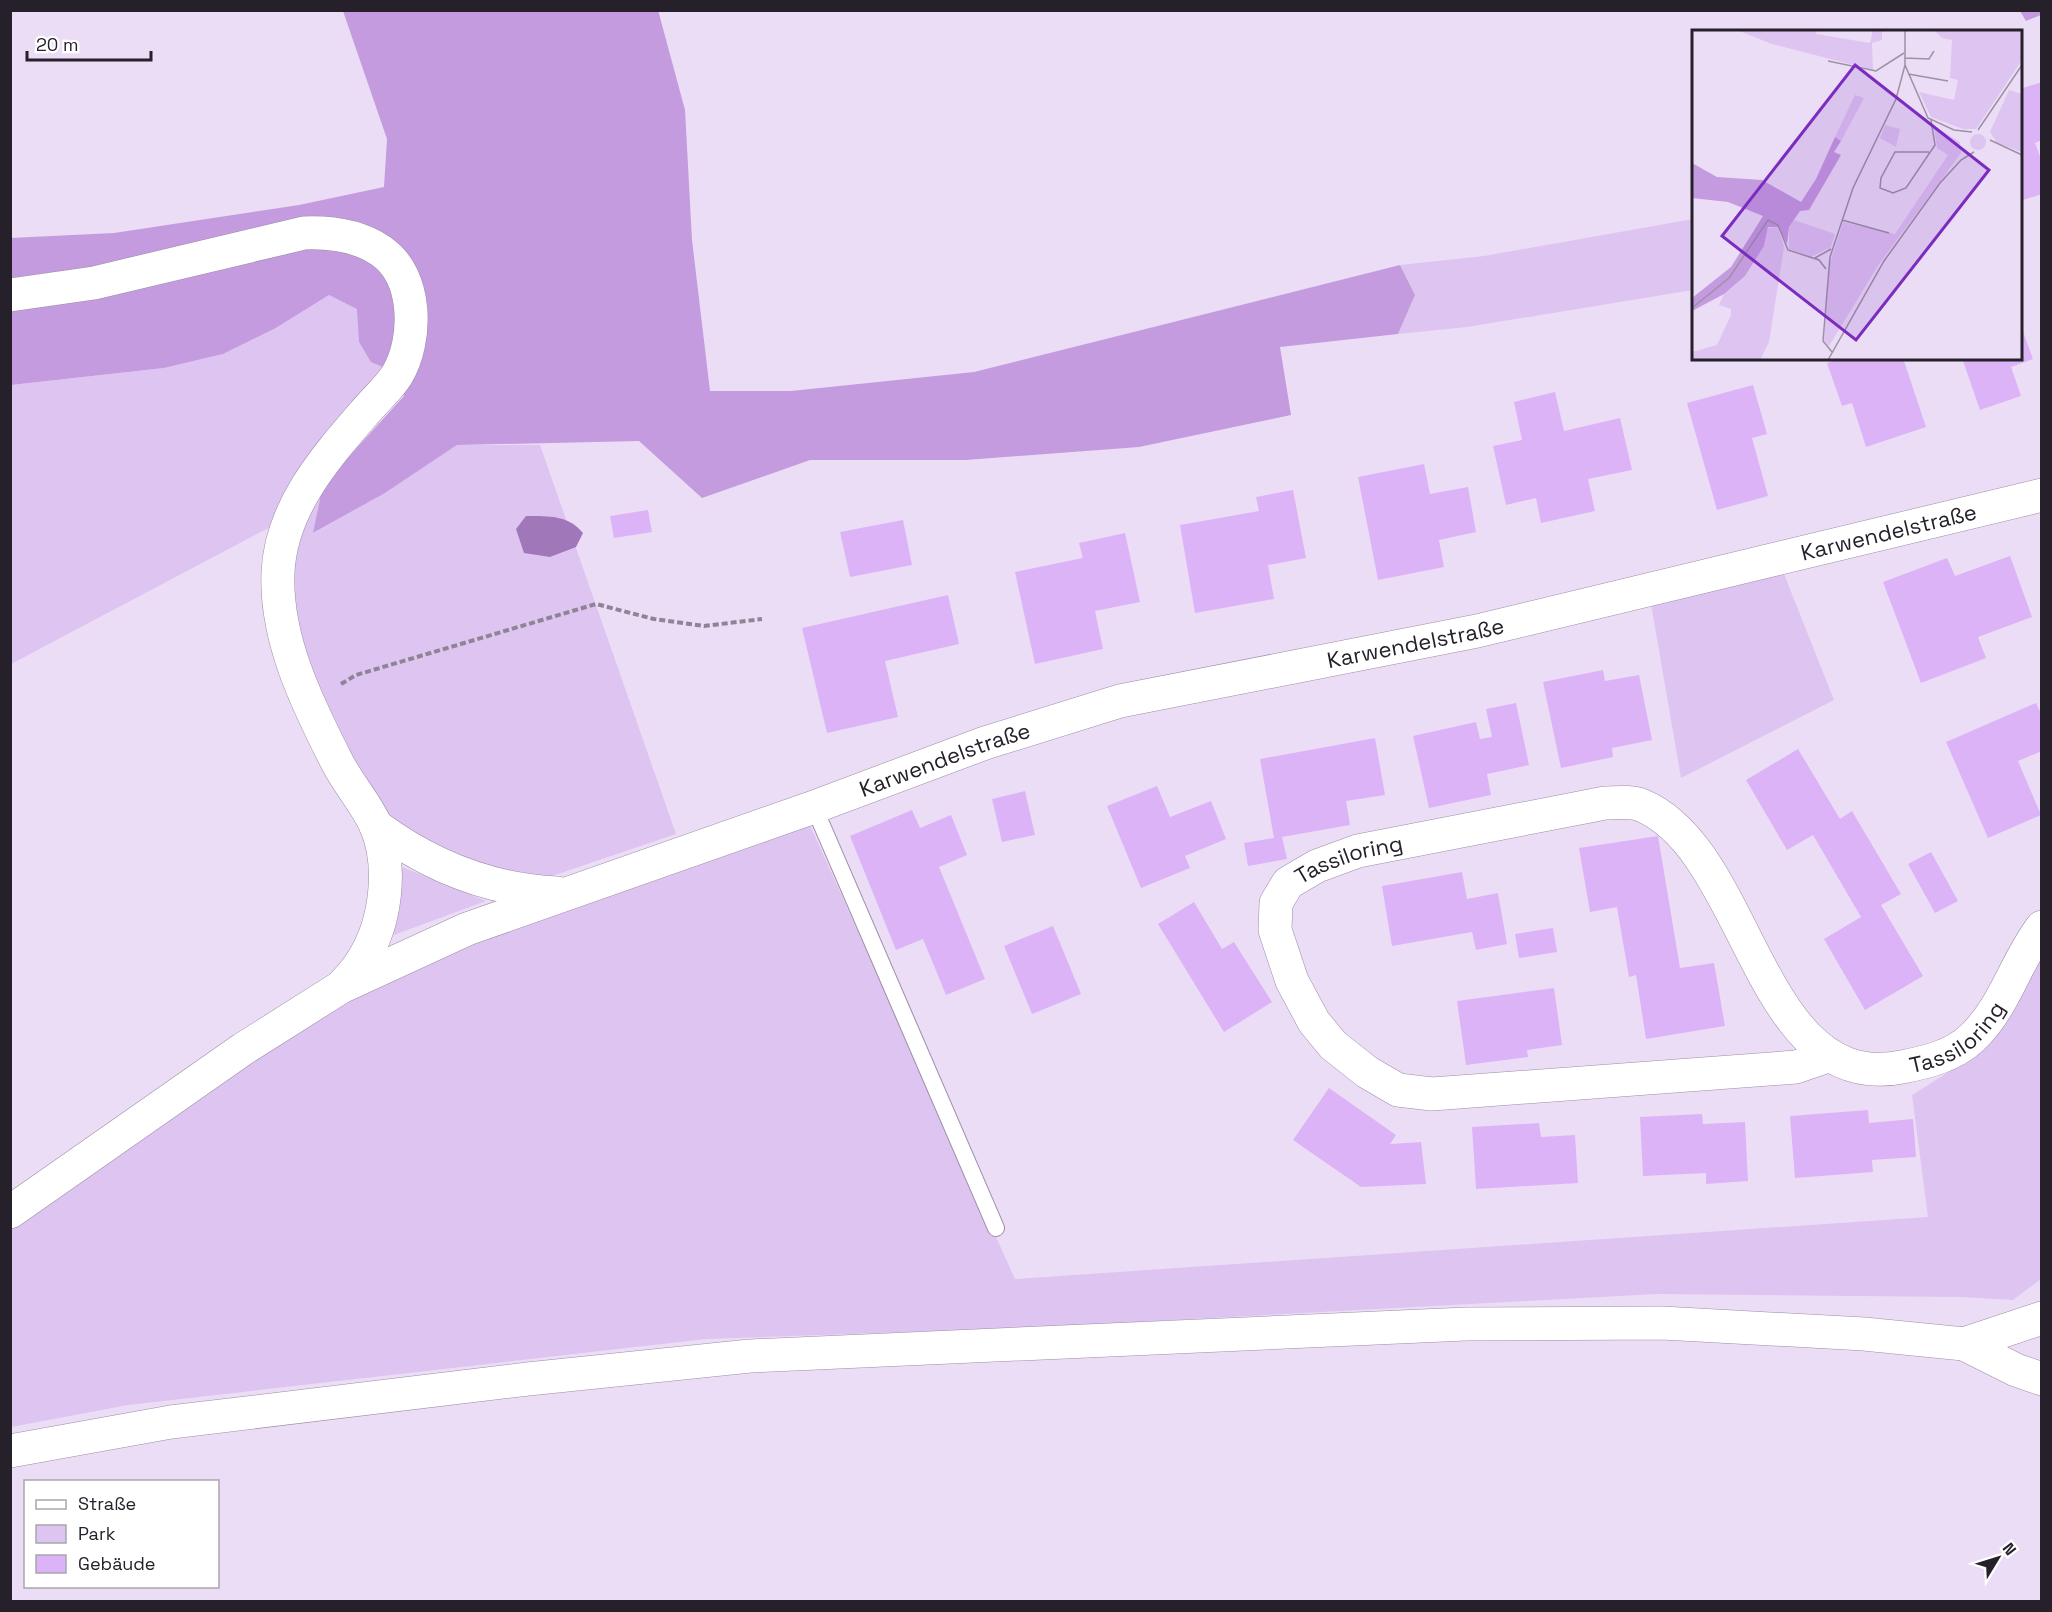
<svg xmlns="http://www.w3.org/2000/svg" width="2052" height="1612" viewBox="0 0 2052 1612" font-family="'Space Grotesk',sans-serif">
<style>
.green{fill:#dec4f1}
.forest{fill:#c49bdf}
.water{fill:#a078b9}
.building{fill:#ddb3f8}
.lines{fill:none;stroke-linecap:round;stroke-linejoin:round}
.lane-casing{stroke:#9b8da5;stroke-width:18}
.street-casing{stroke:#9b8da5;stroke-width:34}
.secondary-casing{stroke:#9b8da5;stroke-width:34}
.path{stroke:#8f8496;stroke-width:4;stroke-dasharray:6 3;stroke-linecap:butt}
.lane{stroke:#fff;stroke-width:16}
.street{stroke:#fff;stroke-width:33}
.secondary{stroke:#fff;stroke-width:33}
.labels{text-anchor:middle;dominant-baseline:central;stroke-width:6;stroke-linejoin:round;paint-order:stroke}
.street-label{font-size:22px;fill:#26202a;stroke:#fff}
.inset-road{fill:none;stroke:#9d91a4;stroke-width:1.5}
.view{fill:#7b2cbf;fill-opacity:0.15;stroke:#7b2cbf;stroke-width:3}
.inset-edge{fill:none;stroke:#26202a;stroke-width:3}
</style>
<rect width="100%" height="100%" fill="#ecddf6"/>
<!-- green -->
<g class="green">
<polygon points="1693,219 1693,290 1467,327 1398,334 1415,295 1400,265 1484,256"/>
<polygon points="329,295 358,309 359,342 390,370 276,524 11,664 11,385 164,368 223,354 274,329"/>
<polygon points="457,445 540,445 676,834 549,877 476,866 402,831 360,782 306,666 290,573 300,529 323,485 314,533 385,493"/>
<polygon points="1782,569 1834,700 1681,778 1651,604"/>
<polygon points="809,823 1015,1279 1928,1217 1912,1095 1979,1053 2041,950 2041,1279 2013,1300 1960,1297 1656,1294 1027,1328 706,1339 128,1405 11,1427 10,1229 293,1030 400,975 534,916"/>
<polygon points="402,867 486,901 391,936"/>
</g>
<!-- forest -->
<g class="forest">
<polygon points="658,10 685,110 692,240 710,391 791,391 974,372 1400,265 1415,295 1398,334 1280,347 1291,415 1139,447 966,460 810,460 702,498 639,441 457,445 385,493 313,533 323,485 404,396 390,370 371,362 359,342 357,309 329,295 274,329 223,354 164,368 11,385 10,238 114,233 299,205 384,187 387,139 343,11"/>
<polygon points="2020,11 2041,11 2041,15 2026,21"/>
</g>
<!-- water -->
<path class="water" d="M526,516C548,516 569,515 583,533L576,547L550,557L524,553L516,529Z"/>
<!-- building -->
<g class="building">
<polygon points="2042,82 2042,140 2035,143 2042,162 2042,194 2020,201 2020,89"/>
<polygon points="2021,326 2033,359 2011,367 2021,396 1980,410 1962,358 2020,358"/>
<polygon points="1842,358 1903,358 1926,427 1866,447 1852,403 1842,406 1827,363"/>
<polygon points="1753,385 1767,434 1752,438 1768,496 1717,510 1687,403"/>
<polygon points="1555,392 1564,431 1620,418 1632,470 1588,479 1595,511 1541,523 1536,498 1506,505 1493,446 1522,440 1514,402"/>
<polygon points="1424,464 1430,494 1468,487 1476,532 1439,540 1444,567 1378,580 1358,477"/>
<polygon points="1293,490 1306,558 1268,565 1274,599 1195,613 1180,525 1259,511 1256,497"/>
<polygon points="648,510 652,532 614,538 610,516"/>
<polygon points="903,520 912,565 850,577 840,532"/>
<polygon points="1125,533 1140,602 1095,611 1103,649 1035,664 1015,572 1083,558 1079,543"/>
<polygon points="2010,556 2032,617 1978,637 1986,658 1921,683 1883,582 1947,558 1955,576"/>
<polygon points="948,595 959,644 885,661 898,717 827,733 802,628"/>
<polygon points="1603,670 1605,681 1639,675 1652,740 1612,748 1613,757 1561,768 1543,682"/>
<polygon points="1516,703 1529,765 1487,774 1491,795 1429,808 1413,736 1476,722 1480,739 1492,737 1486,709"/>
<polygon points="2036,703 2042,715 2042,751 2018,761 2041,815 1988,838 1946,742"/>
<polygon points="1375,738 1385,795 1346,801 1350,825 1282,837 1287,859 1248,866 1244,843 1274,838 1260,759"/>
<polygon points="1798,749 1840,819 1852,811 1901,894 1881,905 1923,976 1865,1010 1824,939 1861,917 1813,835 1787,850 1746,780"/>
<polygon points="1157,786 1170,817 1211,801 1226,839 1185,856 1190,868 1141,888 1107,806"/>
<polygon points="1025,791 1035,835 1002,842 992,799"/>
<polygon points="912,810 920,828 951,815 967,855 939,867 985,979 946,995 923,939 896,950 850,836"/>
<polygon points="1658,836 1680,968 1714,963 1725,1026 1646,1039 1636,975 1629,977 1617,907 1590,912 1579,848"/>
<polygon points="1931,852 1958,901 1935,913 1908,864"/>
<polygon points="1462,872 1467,899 1498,893 1507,944 1476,950 1472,932 1392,946 1382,886"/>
<polygon points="1194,902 1222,949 1234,942 1272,1002 1224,1032 1158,924"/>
<polygon points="1053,926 1081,994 1032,1014 1004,946"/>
<polygon points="1553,928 1557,952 1519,958 1515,934"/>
<polygon points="1554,988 1562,1045 1527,1050 1528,1057 1466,1065 1457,1001"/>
<polygon points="1329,1088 1396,1135 1390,1144 1421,1142 1426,1184 1361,1187 1293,1140"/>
<polygon points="1868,1110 1869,1123 1913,1119 1916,1157 1872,1160 1873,1172 1795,1178 1790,1116"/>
<polygon points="1702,1114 1703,1124 1745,1122 1748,1181 1706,1184 1706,1173 1643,1176 1640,1117"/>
<polygon points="1539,1123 1541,1137 1575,1135 1578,1183 1476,1189 1472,1127"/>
</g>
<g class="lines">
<defs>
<polyline id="lane" points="814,807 996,1228"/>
<g id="street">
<path d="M10,295L94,283L304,233C331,232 358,235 381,251C418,276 418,340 397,375C389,388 375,400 365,412C325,458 281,508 278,572C275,638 307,703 336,760C347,783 366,803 376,826C393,867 386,924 362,961C357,970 349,978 342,986"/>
<path d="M376,826C430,866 490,890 557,893"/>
<path id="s1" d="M1828,1056L1796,1067L1432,1094L1398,1090L1367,1072L1333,1045L1314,1022L1292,981L1275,930L1276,903L1288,883L1317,866L1358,851L1605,803C1615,803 1631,801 1641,805C1751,850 1757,1096 1902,1067C1927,1062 1953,1056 1972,1038C2005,1007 2015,962 2042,927"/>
<path id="s2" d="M10,1212L243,1049L341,987L467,929L814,807L985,743L1120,701L1477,631L2042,495"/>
</g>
<g id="secondary">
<polyline points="1964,1344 2042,1318"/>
<polyline points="10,1451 171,1422 528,1379 750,1356 1466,1324 1662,1323 1864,1334 1964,1344 2016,1370 2042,1379"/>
</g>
</defs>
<!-- lane casing -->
<use href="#lane" class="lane-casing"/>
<!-- street casing -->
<use href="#street" class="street-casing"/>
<!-- secondary casing -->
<use href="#secondary" class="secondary-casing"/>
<!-- path -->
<polyline class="path" points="341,684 356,675 596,604 654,619 704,626 762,619"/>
<!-- lane -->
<use href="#lane" class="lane"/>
<!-- street -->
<use href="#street" class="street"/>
<!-- secondary -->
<use href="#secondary" class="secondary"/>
</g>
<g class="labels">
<!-- street labels -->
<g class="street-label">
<text stroke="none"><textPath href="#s2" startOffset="2018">Karwendelstraße</textPath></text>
<text stroke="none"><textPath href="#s2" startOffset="1532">Karwendelstraße</textPath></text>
<text stroke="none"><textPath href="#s2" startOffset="1046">Karwendelstraße</textPath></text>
<text stroke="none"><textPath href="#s1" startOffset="759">Tassiloring</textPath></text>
<text stroke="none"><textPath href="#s1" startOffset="1516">Tassiloring</textPath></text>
</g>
</g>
<!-- overview -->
<g transform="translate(1692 30)">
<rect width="330" height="330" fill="#ecddf6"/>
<path d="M45,0H125L124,4L178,13L181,0H190V10L180,13L181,40L80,14ZM242,0H330V30L284,99H271L239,87L227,62L262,70L266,50L258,48L260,10L250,8ZM317,60L330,64V122L305,113L298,102ZM163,65L172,68L149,111L143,107ZM193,95L208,99L204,117L188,108ZM242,96L268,112L269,123L187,234L137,316L132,311L137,236L151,192L203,204L256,125L245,118ZM278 112a8 8 0 1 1 16 0a8 8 0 1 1-16 0ZM102,190L143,204L139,217L119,227L97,219V197ZM86,197L92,217L77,312L68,330H0V322L25,315L39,285V279L27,275L32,264L53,246L72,216L76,198Z" fill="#dec4f1"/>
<path d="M143,107L149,111L142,122L149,125L117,180L108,181L97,197L95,214L86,197H76L72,216L53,246L32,264L0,281V268L39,237L71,186L36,172L0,168V133L25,147L70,150L109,172L124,149Z" fill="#c49bdf"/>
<path class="inset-road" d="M213,0V35L236,88L262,100L280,102M213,28L237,29L242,21M136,31L184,41L212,23M216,44L256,51M286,100L330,35M298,110L330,125M237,122H203L189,148L188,158L201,163L214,158L243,115L239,90M150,190L197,203M123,228L139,219M0,278L37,248L76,190L86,195L96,220L127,230L134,239M140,322L131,311L138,227L161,158L204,69L213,35M136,330L192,231L248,153L269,130L282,122"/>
<path class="view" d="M163,35L297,140L164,310L30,206Z"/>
<rect width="330" height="330" class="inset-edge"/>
</g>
<!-- border -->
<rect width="2052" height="1612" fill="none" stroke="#26202a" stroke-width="24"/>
<!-- legend -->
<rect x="24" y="1480" width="195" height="108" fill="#ffffff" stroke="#a8a6aa" stroke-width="1.5"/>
<rect x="36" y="1500" width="30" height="9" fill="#ffffff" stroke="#a8a6aa" stroke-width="1.5"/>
<text x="78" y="1510" font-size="18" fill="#26202a">Straße</text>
<rect x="36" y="1525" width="30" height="18" fill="#dec4f1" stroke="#a8a6aa" stroke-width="1.5"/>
<text x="78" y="1540" font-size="18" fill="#26202a">Park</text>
<rect x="36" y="1555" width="30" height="18" fill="#ddb3f8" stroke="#a8a6aa" stroke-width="1.5"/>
<text x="78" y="1570" font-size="18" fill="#26202a">Gebäude</text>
<!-- north arrow -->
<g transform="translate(1998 1558) rotate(52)" stroke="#ffffff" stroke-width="4.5" paint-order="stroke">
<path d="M0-4.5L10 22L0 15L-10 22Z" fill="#26202a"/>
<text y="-9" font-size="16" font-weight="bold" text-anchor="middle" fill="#26202a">N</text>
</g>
<!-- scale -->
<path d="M27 51v9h124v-9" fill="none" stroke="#26202a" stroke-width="3"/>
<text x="36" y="51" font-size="18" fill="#26202a" stroke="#ffffff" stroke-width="4.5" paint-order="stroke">20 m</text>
</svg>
